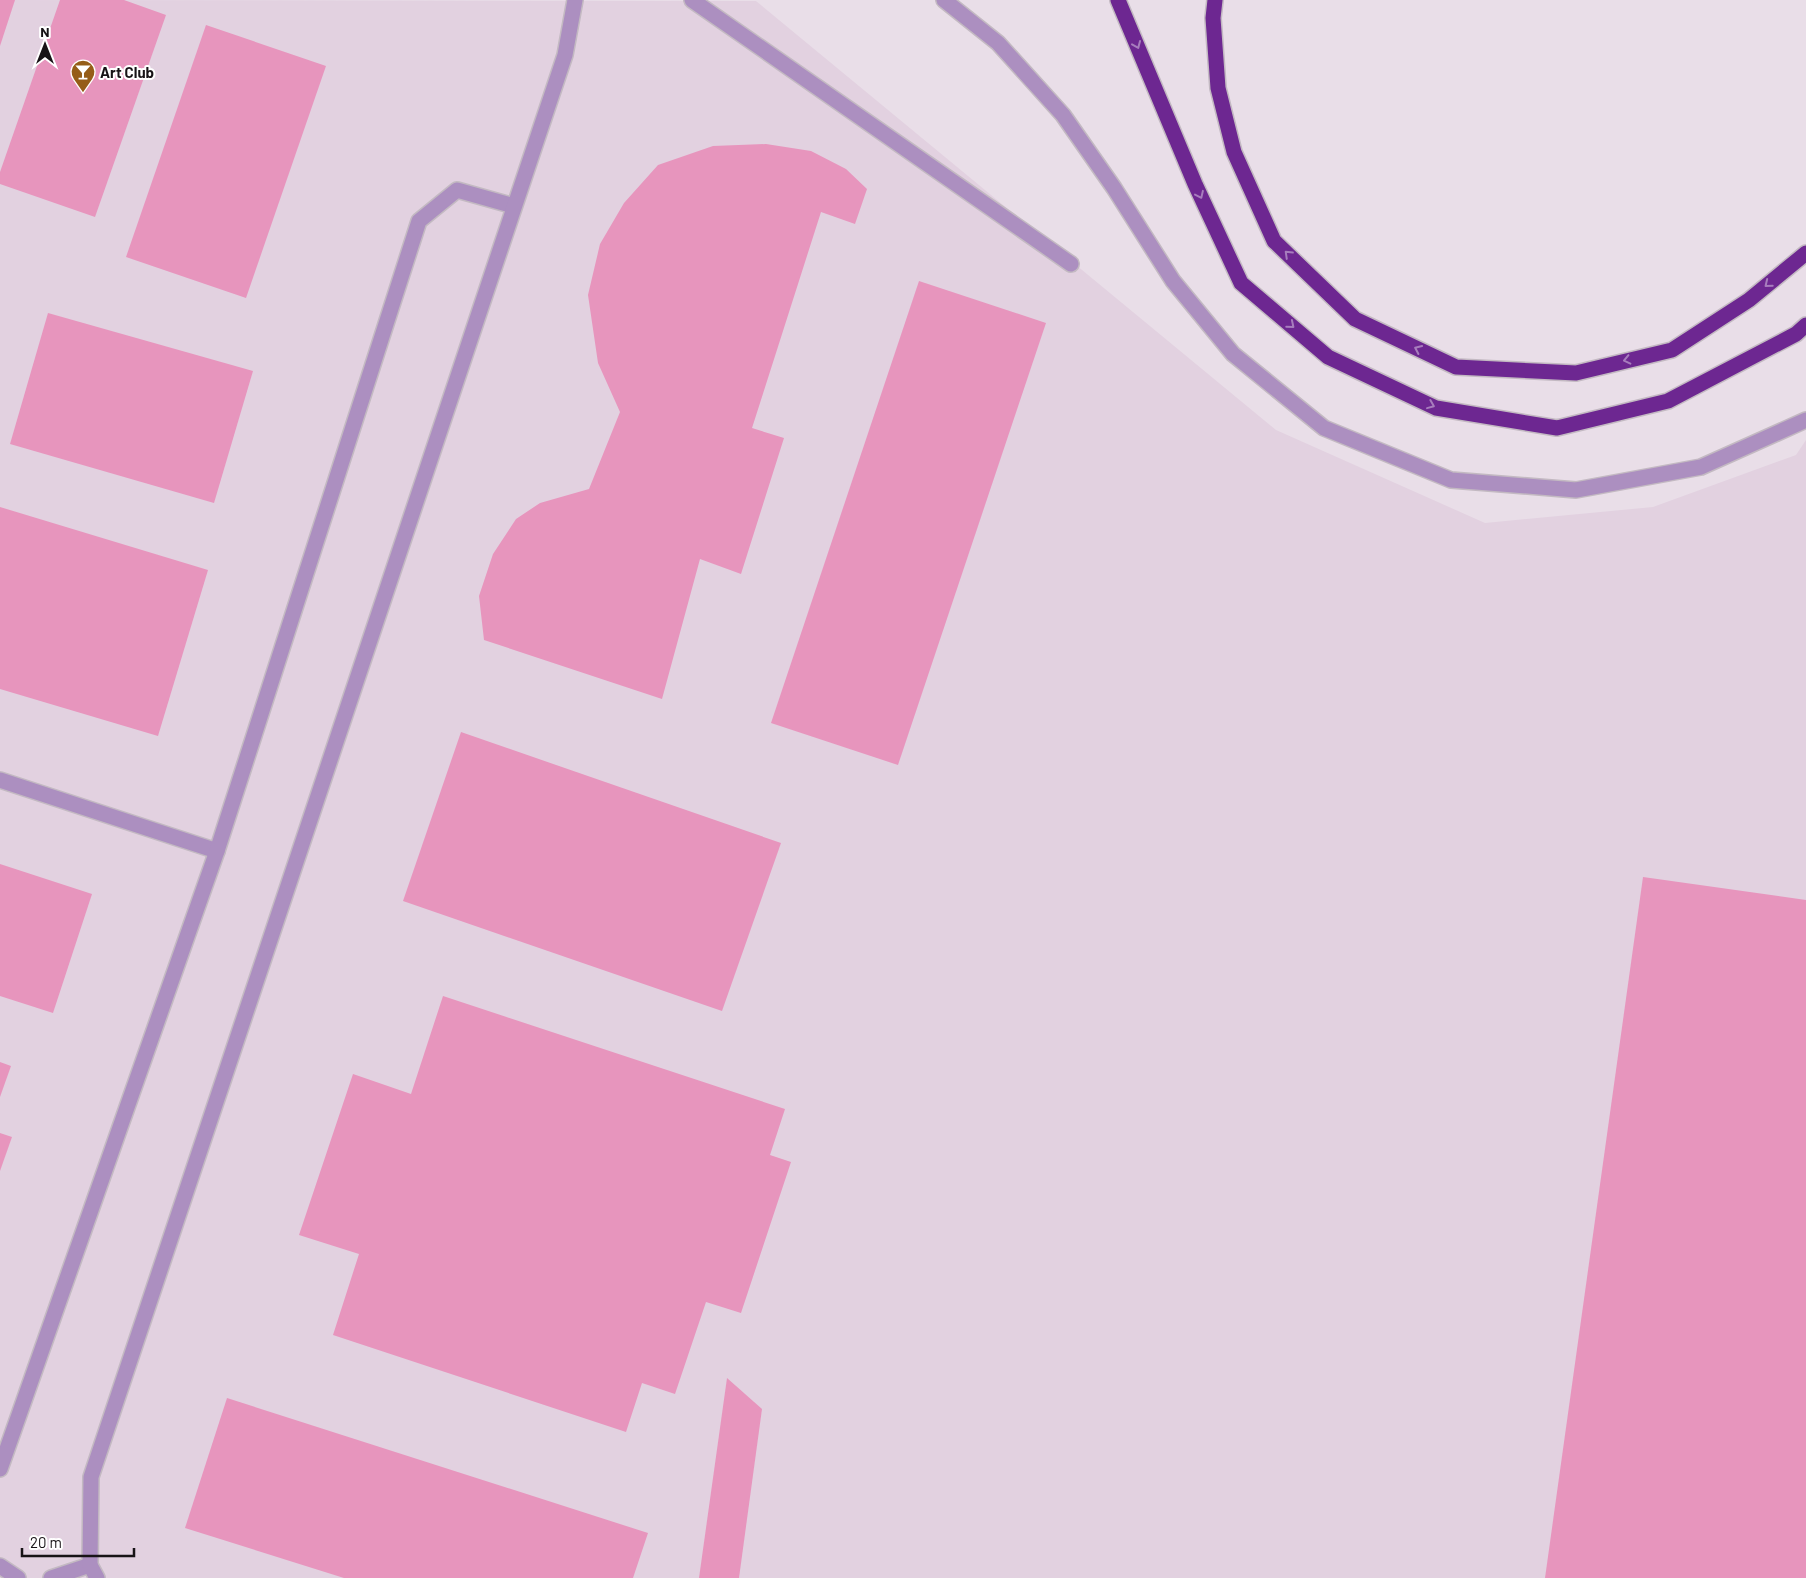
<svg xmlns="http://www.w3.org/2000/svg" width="1806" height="1578" viewBox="0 0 1806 1578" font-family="Barlow,sans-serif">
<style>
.built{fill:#e2d1e0}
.building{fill:#e795bd}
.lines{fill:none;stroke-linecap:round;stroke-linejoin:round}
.minor-casing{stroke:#c3b9c2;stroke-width:18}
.highway-casing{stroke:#c3b9c2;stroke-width:18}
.minor{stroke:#ac8fc0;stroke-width:15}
.highway{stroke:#6d2791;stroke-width:15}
.oneway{stroke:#a77dbd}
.labels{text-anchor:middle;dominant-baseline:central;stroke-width:4;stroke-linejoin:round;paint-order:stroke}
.poi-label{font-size:15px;font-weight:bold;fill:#171316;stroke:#fff;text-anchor:start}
</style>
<rect width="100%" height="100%" fill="#e9dee8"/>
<!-- built -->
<polygon class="built" points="0,0 756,1 1276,430 1485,523 1653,507 1796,455 1806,440 1806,1578 0,1578"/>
<!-- building -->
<g class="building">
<polygon points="0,0 15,0 0,46"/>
<polygon points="60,0 124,0 166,15 95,217 0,184 0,172"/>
<polygon points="206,25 326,66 246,298 126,257"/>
<polygon points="766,144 811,151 846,169 867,189 855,224 821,212 752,428 784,438 741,574 700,559 662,699 484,640 479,596 493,554 516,519 540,503 589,489 620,412 598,363 588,295 600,244 624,203 658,165 713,146"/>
<polygon points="919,281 1046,323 898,765 771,723"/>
<polygon points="48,313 253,371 214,503 10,444"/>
<polygon points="0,507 208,570 158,736 0,689"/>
<polygon points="461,732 781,843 722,1011 403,901"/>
<polygon points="0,864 92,894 53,1013 0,996"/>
<polygon points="1643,877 1806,900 1806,1578 1545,1578"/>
<polygon points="443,996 785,1109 770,1155 791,1162 741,1313 706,1302 675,1394 642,1383 626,1432 333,1335 359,1254 299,1235 353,1074 411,1094"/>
<polygon points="0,1062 11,1066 0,1097"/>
<polygon points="0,1133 12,1137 0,1171"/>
<polygon points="727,1378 762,1409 739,1578 699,1578"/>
<polygon points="227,1398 648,1533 633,1578 344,1578 185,1528"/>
</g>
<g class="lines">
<defs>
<g id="minor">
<polyline points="692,0 1071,264"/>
<polyline points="944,0 998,43 1063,115 1114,188 1173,281 1233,354 1324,428 1451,480 1576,490 1701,467 1806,420"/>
<polyline points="0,780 217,851"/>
<polyline points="0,1469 217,851 419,221 457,190 514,206"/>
<polyline points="0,1566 18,1578"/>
<polyline points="51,1578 90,1565"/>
<polyline points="97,1578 90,1565 91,1477 565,55 575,0"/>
</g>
<g id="highway">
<polyline points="1118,0 1195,184 1241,283 1328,357 1436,408 1557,428 1668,401 1796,334 1806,325"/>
<polyline points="1215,0 1213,18 1218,88 1234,152 1274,241 1355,319 1456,367 1576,373 1672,350 1749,300 1806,253"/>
</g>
</defs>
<!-- minor casing -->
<use href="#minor" class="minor-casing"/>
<!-- highway casing -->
<use href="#highway" class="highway-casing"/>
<!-- minor -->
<use href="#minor" class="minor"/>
<!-- highway -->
<use href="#highway" class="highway"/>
</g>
<!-- one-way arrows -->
<defs><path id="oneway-chevron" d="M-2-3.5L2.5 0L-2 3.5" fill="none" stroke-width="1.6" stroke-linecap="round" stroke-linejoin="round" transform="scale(1.25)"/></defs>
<g class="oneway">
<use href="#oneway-chevron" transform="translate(1137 45) rotate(67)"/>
<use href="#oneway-chevron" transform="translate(1200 195) rotate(65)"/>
<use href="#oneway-chevron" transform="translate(1288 254) rotate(-136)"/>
<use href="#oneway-chevron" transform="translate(1768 284) rotate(141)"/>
<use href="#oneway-chevron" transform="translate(1291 325) rotate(40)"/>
<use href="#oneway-chevron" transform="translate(1418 349) rotate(-155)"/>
<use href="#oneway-chevron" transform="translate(1627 360) rotate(167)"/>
<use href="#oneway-chevron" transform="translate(1431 405) rotate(22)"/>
</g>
<!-- icons -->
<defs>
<symbol id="bar-pin" viewBox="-11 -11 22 30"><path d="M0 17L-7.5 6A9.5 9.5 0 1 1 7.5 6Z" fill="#955d18" stroke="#fff"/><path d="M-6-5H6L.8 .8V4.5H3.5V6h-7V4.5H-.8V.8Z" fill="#fff"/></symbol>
</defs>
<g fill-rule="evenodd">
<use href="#bar-pin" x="69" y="58" width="28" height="38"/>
</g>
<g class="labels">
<!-- poi labels -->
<g class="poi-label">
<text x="100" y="72">Art Club</text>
</g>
</g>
<!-- north arrow -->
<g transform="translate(45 45)" stroke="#ffffff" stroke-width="4" paint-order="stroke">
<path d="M0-4L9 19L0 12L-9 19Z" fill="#171316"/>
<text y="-8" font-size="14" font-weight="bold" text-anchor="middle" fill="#171316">N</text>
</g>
<!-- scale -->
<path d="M22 1548v8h112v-8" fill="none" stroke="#171316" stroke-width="2.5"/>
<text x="30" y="1548" font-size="15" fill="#171316" stroke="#ffffff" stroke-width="4" paint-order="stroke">20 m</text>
</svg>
